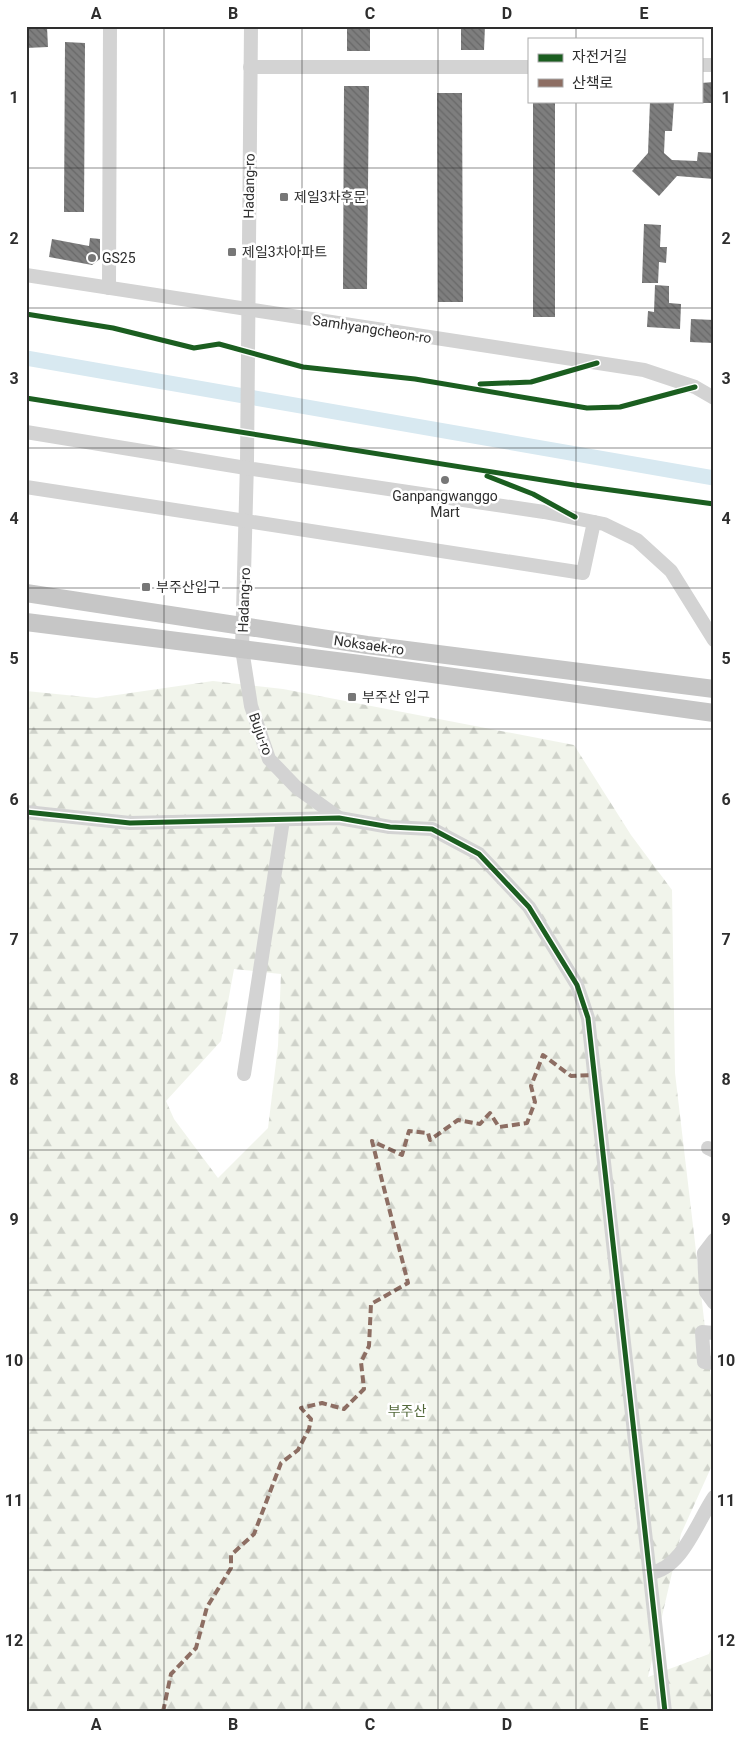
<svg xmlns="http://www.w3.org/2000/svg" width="740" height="1738" viewBox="0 0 740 1738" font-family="Roboto,'Noto Sans KR',sans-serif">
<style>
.forest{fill:url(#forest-firs);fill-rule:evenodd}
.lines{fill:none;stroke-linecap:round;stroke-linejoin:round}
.canal{stroke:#d8e9f1;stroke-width:15}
.building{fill:url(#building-back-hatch)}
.minor{stroke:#d3d3d3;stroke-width:14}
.major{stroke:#c6c6c6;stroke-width:18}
.quiet{stroke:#8d6e63;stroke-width:4;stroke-dasharray:8 4;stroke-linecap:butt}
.cycleway-casing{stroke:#fff;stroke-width:8}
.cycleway{stroke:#1b5e20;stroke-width:5}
.grid{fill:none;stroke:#2e2e2e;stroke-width:1;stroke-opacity:0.55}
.poi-dot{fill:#777;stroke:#fff;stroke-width:2}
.labels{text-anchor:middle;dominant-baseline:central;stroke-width:5;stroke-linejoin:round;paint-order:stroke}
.street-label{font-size:14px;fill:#2e2e2e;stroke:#fff}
.poi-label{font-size:14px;fill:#2e2e2e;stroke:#fff;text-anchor:start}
.park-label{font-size:14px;fill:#53693b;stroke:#fff}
.neatline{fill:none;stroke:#2e2e2e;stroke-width:2}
.grid-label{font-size:16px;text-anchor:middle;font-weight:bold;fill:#2e2e2e}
</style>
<defs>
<pattern id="forest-firs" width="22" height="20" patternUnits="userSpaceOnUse" patternTransform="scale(1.25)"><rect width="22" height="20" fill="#f1f4eb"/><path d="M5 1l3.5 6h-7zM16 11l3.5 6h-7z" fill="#cfd2ca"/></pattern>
<pattern id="building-back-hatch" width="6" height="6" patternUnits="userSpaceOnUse" patternTransform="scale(1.25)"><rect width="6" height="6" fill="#7e7e7e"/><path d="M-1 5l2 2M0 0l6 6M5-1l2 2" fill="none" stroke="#686868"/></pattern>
</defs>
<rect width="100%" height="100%" fill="#fff"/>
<!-- forest -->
<path class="forest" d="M213,681L283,689L574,745L631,835L672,890L675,1073L714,1404V1461L681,1534L648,1677L709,1654L714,1640V1712H26V691L96,698ZM234,969L281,974L278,1046L268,1128L218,1178L174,1119L166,1101L221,1041Z"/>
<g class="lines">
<!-- canal -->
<polyline class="canal" points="26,358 714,478"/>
</g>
<!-- building -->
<g class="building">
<rect x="347" y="26" width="23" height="25"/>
<polygon points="461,26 485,26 484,50 461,50"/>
<polygon points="26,27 47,27 48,47 26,48"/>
<polygon points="65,42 85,43 84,212 64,212"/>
<polygon points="714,82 714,103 701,103 701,83"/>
<polygon points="344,86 369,86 367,289 343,289"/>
<polygon points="437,93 462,93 463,302 438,302"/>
<rect x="533" y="101" width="22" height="216"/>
<polygon points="650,101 674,101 672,131 665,131 664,153 672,160 697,161 698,152 714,153 714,179 677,176 659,196 632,171 648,153"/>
<polygon points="644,224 661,225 660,247 667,247 666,263 659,262 658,283 642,283"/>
<polygon points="90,238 100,239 100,259 92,265 49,257 52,239 89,246"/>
<polygon points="655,285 669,286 669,303 681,304 680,329 647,327 648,311 654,312"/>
<polygon points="691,319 714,320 714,343 690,342"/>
</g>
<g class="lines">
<!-- minor -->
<g class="minor">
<polyline points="251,26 247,462 242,649 251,706 269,759 296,787 339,818"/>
<polyline points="701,65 714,65"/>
<polyline points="250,67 529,67"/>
<polyline points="26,275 644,370 695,387 714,398"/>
<polyline points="109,288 110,26"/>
<polyline points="26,432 246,468 544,512 604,524 637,540 671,571 714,640"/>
<polyline points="26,487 583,573 594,522"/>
<polyline points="26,812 130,823 339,818 390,827 432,829 479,854 529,907 577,985 588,1018 665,1712"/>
<polyline points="244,1074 283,820"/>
<polyline points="708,1148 714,1151"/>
<polyline points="714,1240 704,1253 706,1292 714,1303"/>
<polyline points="714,1333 702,1332 704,1362 714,1363"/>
<path d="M650,1573C682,1569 697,1522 714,1497"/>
</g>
<!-- major -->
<g class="major">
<polyline points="26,593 367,645 714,689"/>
<polyline points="26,622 360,664 714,713"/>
</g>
<!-- quiet -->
<polyline class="quiet" points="163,1712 171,1674 196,1648 207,1607 231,1568 231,1555 254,1534 281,1463 298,1450 309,1429 311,1419 301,1408 322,1403 344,1409 364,1389 361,1362 369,1346 371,1304 408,1283 372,1141 402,1155 409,1131 428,1133 430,1140 458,1120 480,1124 490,1113 499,1127 527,1123 535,1102 531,1086 543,1055 571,1076 593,1075"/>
<defs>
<g id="cycleway">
<polyline points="26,314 113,328 194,348 219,344 303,367 415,379 587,408 620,407 695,387"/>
<polyline points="480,384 531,382 597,363"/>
<polyline points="26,398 574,485 714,504"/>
<polyline points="487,476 533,494 575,517"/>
<polyline points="26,812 130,823 339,818 390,827 432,829 479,854 529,907 577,985 588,1018 665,1712"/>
</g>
</defs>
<!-- cycleway casing -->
<use href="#cycleway" class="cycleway-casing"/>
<!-- cycleway -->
<use href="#cycleway" class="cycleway"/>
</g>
<!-- grid -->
<path class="grid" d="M164,26V1712M302,26V1712M438,26V1712M576,26V39M576,101V1712M26,168H714M26,308H714M26,448H714M26,588H714M26,729H714M26,869H714M26,1009H714M26,1150H714M26,1290H714M26,1430H714M26,1570H714"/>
<!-- markers -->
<g class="poi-dot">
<rect x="279" y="192" width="10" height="10" rx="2.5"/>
<rect x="227" y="247" width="10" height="10" rx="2.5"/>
<circle cx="92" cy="258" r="5"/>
<circle cx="445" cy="480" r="5"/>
<rect x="141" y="582" width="10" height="10" rx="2.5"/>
<rect x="347" y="692" width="10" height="10" rx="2.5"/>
</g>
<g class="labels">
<!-- street labels -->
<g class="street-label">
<text transform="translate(249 186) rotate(-89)">Hadang-ro</text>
<text transform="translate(372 329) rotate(9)">Samhyangcheon-ro</text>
<text transform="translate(244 600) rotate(-88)">Hadang-ro</text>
<text transform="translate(369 645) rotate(8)">Noksaek-ro</text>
<text transform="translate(261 734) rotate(70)">Buju-ro</text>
</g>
<!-- poi labels -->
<g class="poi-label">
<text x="294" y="197">제일3차후문</text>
<text x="242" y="252">제일3차아파트</text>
<text x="102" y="258">GS25</text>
<text x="445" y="496" text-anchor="middle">Ganpangwanggo<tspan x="445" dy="16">Mart</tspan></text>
<text x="156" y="587">부주산입구</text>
<text x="362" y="697">부주산 입구</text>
</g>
<!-- park labels -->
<g class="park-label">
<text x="407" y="1411">부주산</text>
</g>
</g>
<!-- border -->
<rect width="740" height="1738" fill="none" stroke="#ffffff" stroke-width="55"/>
<!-- legend -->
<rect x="528" y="38" width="175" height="65" fill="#ffffff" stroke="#ababab"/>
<rect x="538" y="54" width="25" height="8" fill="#1b5e20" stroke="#ababab"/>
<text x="572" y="62" font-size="15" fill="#2e2e2e">자전거길</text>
<rect x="538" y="79" width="25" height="8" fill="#8d6e63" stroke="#ababab"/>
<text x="572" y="88" font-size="15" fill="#2e2e2e">산책로</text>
<rect x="28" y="28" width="684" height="1682" class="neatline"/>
<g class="grid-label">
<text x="96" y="19">A</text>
<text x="233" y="19">B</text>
<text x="370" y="19">C</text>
<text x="507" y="19">D</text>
<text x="644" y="19">E</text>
<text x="14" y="103">1</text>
<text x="726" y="103">1</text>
<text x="14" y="244">2</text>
<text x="726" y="244">2</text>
<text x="14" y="384">3</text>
<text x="726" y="384">3</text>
<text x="14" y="524">4</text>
<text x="726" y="524">4</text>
<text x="14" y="664">5</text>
<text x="726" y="664">5</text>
<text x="14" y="805">6</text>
<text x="726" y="805">6</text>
<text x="14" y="945">7</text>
<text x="726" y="945">7</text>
<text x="14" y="1085">8</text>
<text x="726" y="1085">8</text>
<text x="14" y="1225">9</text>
<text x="726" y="1225">9</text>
<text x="14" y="1366">10</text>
<text x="726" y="1366">10</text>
<text x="14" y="1506">11</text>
<text x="726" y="1506">11</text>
<text x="14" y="1646">12</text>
<text x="726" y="1646">12</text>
<text x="96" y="1730">A</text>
<text x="233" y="1730">B</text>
<text x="370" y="1730">C</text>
<text x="507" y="1730">D</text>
<text x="644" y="1730">E</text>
</g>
</svg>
